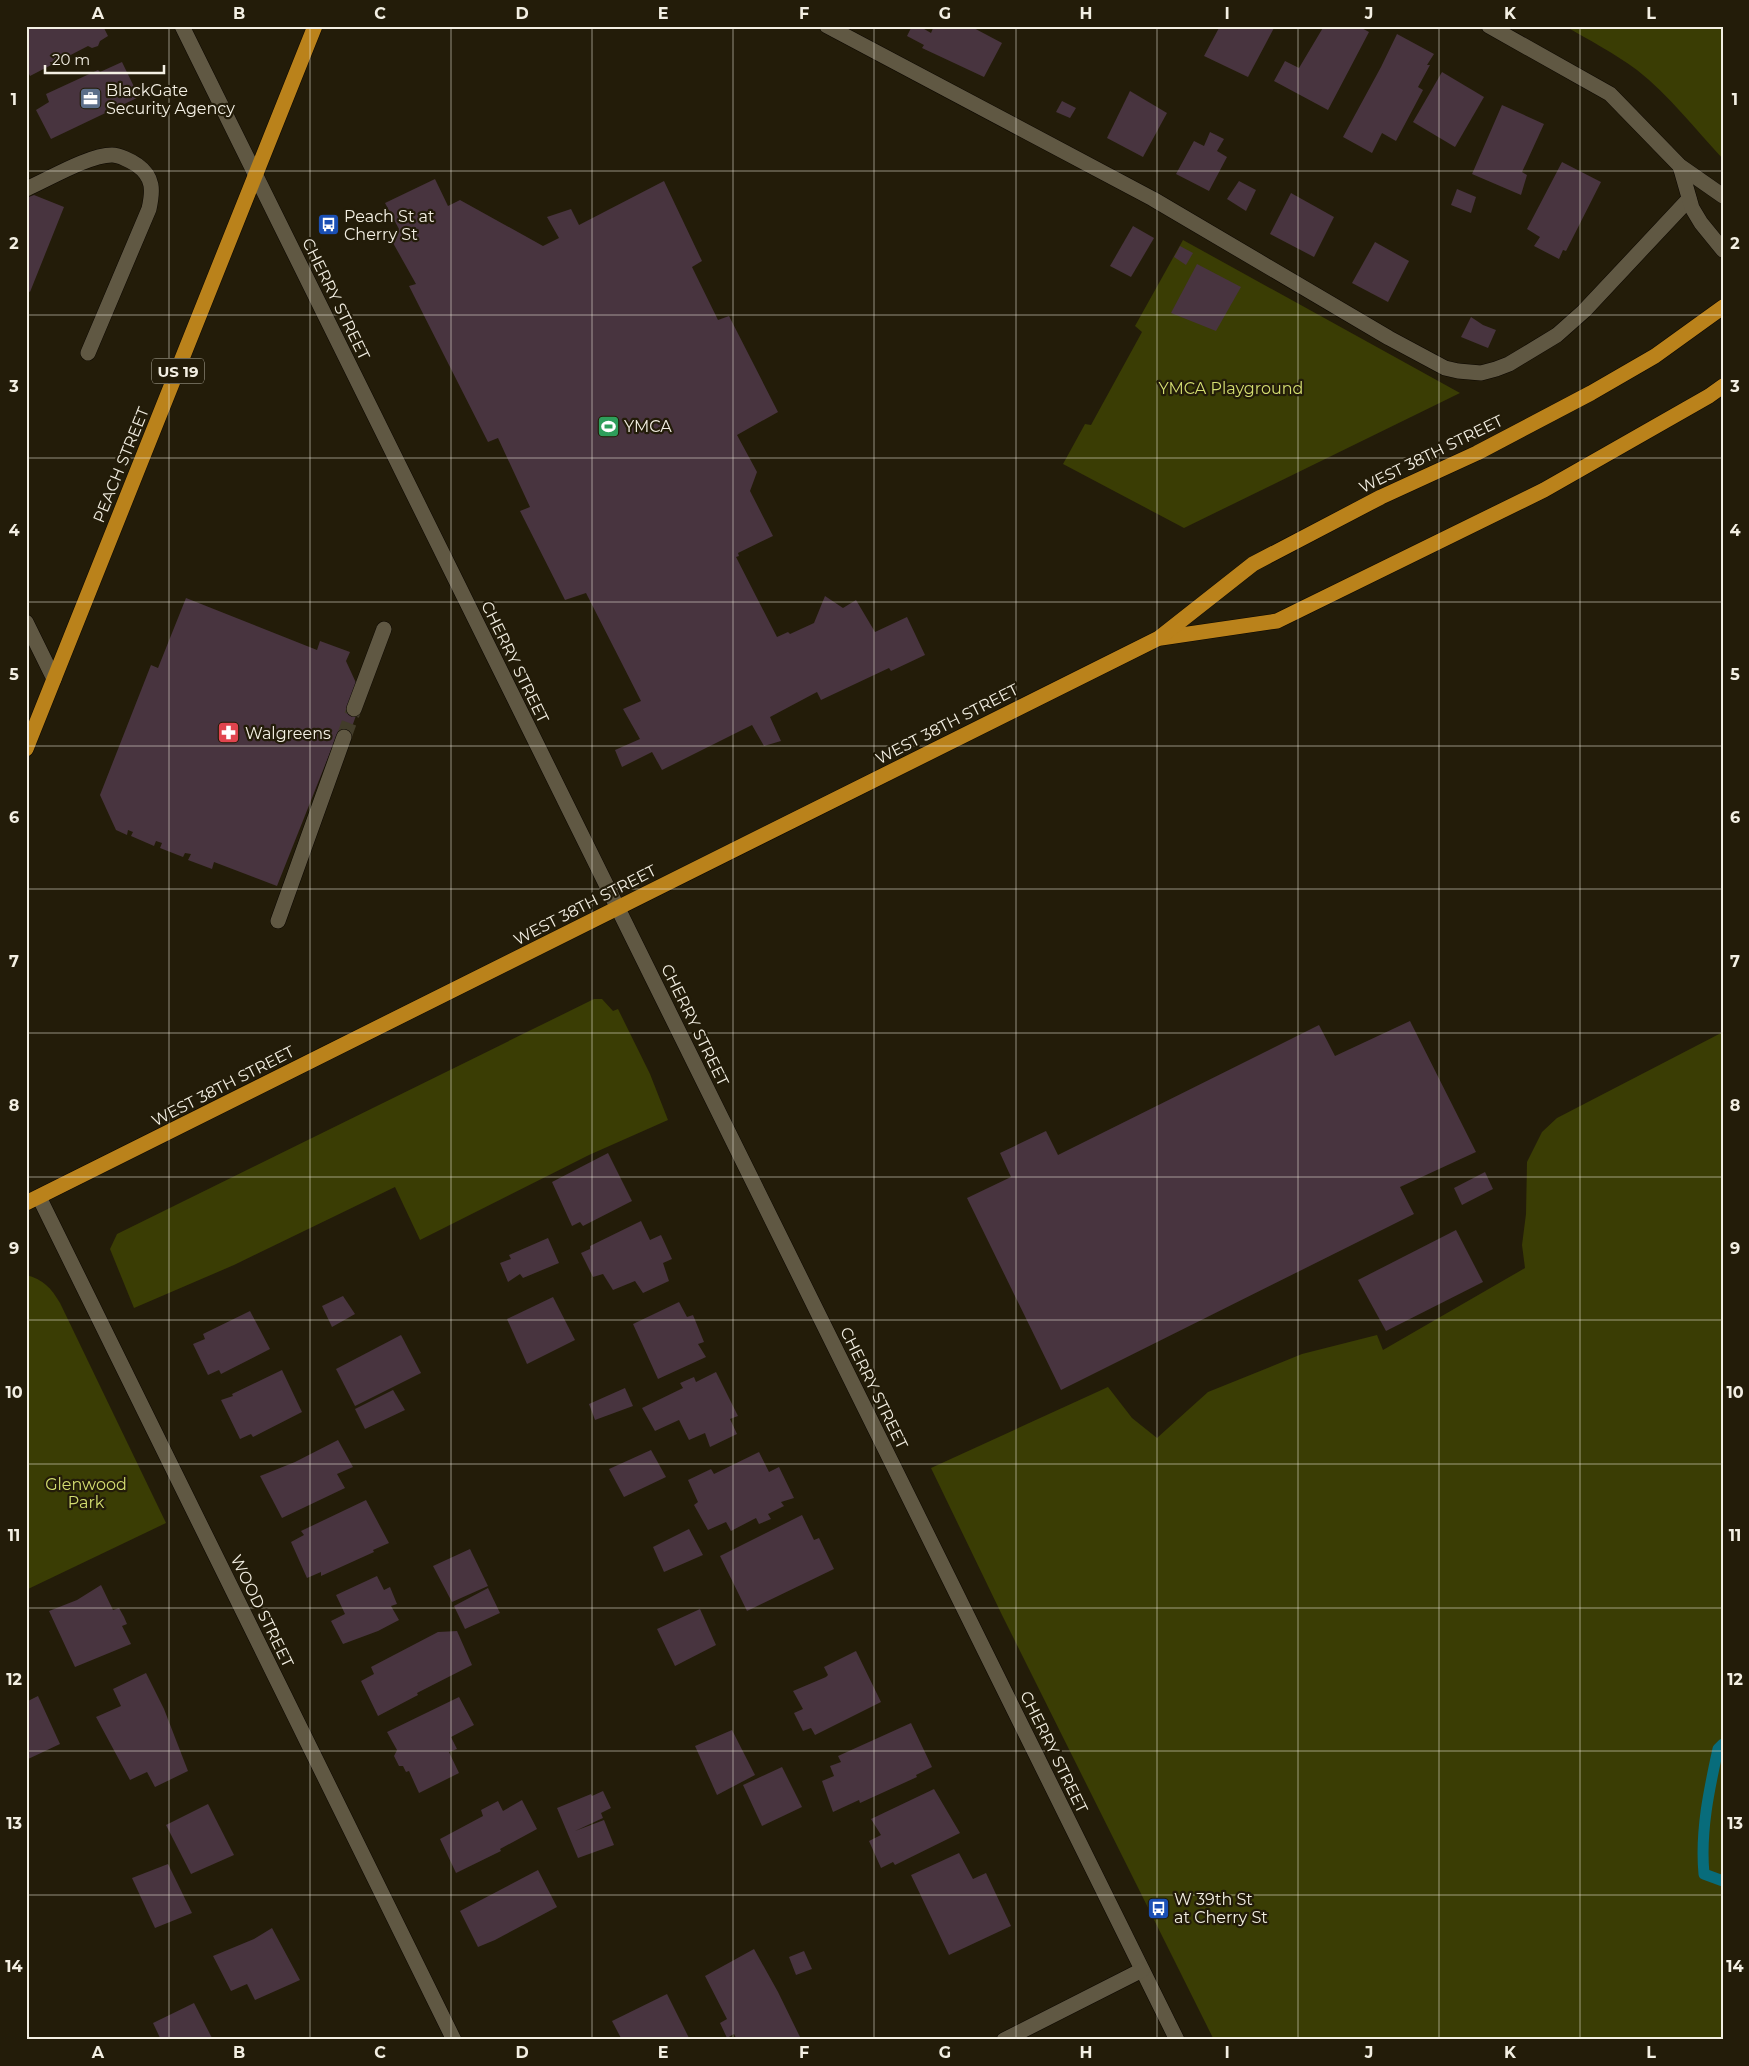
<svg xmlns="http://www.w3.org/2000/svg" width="1749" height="2066" viewBox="0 0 1749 2066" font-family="Montserrat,sans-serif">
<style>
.green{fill:#3a3d04}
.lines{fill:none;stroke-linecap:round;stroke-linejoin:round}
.stream{stroke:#086c7b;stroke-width:11}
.building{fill:#48343f}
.minor-tunnel{stroke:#423c2a;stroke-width:15;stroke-dasharray:15 8;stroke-linecap:butt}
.minor-casing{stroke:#0c0700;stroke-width:16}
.major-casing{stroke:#0c0700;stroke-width:16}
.minor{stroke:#605843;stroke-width:15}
.major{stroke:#ba821b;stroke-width:15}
.grid{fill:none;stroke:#f3efe3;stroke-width:1;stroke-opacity:0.55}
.labels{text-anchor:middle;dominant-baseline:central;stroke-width:4.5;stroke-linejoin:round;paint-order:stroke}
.shield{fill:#231c09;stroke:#b5b0a2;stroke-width:1}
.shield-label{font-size:15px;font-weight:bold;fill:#f3efe3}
.poi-label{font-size:16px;fill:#f3efe3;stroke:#231c09;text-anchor:start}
.street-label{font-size:16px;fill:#f3efe3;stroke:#231c09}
.park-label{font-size:16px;fill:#d4de71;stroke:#231c09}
.neatline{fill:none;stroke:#f3efe3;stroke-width:2}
.grid-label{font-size:16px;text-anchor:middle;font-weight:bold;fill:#f3efe3}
</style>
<rect width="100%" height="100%" fill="#231c09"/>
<!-- green -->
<g class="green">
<path d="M1565,26H1723V159C1695,129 1669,95 1637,70C1614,53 1589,40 1565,26Z"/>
<polygon points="1183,240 1460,393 1184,528 1063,464 1085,424 1091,425 1142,332 1135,326"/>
<polygon points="594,999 602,999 613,1011 618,1009 650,1074 668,1120 589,1155 420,1240 395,1187 234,1265 134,1308 110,1249 117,1234"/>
<polygon points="1723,1032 1723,2040 1214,2040 1002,1615 931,1468 1108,1387 1132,1418 1157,1438 1208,1392 1302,1354 1377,1335 1383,1350 1525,1268 1522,1245 1526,1214 1527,1162 1542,1132 1557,1118"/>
<path d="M26,1275C43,1279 51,1288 60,1303L166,1523L26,1590Z"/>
</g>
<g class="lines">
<!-- stream -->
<path class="stream" d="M1723,1744L1718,1749C1709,1790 1700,1832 1704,1874L1723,1881"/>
</g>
<!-- building -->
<g class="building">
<polygon points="28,26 103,26 108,36 100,41 98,46 92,48 88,46 30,76 29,74 26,74"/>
<polygon points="912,26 919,26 931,33 934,26 970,26 1002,43 984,77 922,48 924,45 907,36"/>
<polygon points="1220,26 1275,26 1248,77 1204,56"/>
<polygon points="1324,26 1358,26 1369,32 1328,110 1274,81 1285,61 1299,68"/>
<polygon points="1397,34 1434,54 1427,65 1430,65 1418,87 1423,90 1396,141 1382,133 1372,153 1343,137 1381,67"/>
<polygon points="122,62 139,97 51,139 36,110 49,102 46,94 98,70 100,72"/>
<polygon points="1442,72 1484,97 1455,147 1413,122"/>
<polygon points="1130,91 1167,113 1143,157 1107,138"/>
<polygon points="1062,101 1076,108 1070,118 1056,112"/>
<polygon points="1502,105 1544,124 1522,172 1527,175 1521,195 1472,174"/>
<polygon points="1210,132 1224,139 1217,151 1227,157 1209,191 1176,174 1194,141 1204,146"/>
<polygon points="1562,162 1601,182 1566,251 1563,250 1559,259 1534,246 1540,237 1527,229"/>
<polygon points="435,179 448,206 460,200 543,246 559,238 547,217 571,209 579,225 664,181 702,261 692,267 718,320 729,316 778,412 737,435 757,472 750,491 773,536 738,553 739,556 736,557 777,637 788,632 790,634 814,623 825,596 843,608 856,600 875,632 907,617 925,655 891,671 889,668 821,700 817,692 770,717 781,741 764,746 752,725 662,770 652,752 622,767 615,750 640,739 623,709 641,701 586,593 565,600 520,511 530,507 498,438 488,442 409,286 416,284 388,234 399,229 385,203"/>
<polygon points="1239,181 1256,190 1246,211 1227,199"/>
<polygon points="1457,189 1476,197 1471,213 1451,205"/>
<polygon points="1291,193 1334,217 1314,257 1270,234"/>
<polygon points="34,195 64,207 30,292 26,290 26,198"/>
<polygon points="1133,226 1154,238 1131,277 1110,266"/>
<polygon points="1375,242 1409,261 1388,302 1352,283"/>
<polygon points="1180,246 1193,253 1186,265 1174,257"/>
<polygon points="1197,264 1241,287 1216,331 1171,313"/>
<polygon points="1471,317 1483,325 1496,330 1488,348 1461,337"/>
<polygon points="186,598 317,650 320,641 350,652 346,661 357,685 358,710 348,738 337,735 277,886 214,862 212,869 188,860 191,854 185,853 183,857 160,848 162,843 156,841 154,846 131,836 133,832 128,830 127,835 116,830 100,795 151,665 158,668"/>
<polygon points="1410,1021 1476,1152 1400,1187 1414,1214 1061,1390 967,1198 1011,1177 1000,1153 1046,1131 1058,1155 1319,1025 1335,1056"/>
<polygon points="608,1153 632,1201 583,1226 580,1222 572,1226 552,1182"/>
<polygon points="1485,1172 1493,1189 1462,1205 1454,1188"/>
<polygon points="641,1221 650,1240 661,1235 672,1259 663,1263 669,1281 643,1293 635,1281 613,1290 603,1274 593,1277 581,1253 590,1249 590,1246"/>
<polygon points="1456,1230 1483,1282 1386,1331 1358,1280"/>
<polygon points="548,1238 559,1263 523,1278 520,1274 508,1282 500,1263 511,1259 509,1255"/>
<polygon points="343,1296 355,1314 332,1327 322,1306"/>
<polygon points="553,1297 575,1340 527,1364 507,1319"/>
<polygon points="679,1302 687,1317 693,1315 704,1342 698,1344 706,1357 658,1379 633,1324"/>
<polygon points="250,1311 270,1349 221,1374 219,1370 208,1375 193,1344 205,1339 203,1334"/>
<polygon points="401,1335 421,1373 355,1406 336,1369"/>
<polygon points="282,1370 302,1412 253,1437 251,1434 240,1439 221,1400 233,1396 232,1394"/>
<polygon points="716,1372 738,1416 730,1419 737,1434 710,1447 705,1433 689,1440 679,1420 655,1431 642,1408 683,1388 680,1383 694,1377 696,1382"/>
<polygon points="625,1388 633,1406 595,1420 589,1404"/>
<polygon points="393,1390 405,1410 365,1429 355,1409"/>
<polygon points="338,1440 353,1467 337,1474 345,1488 282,1518 260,1476 295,1462"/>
<polygon points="651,1450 666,1477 624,1497 609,1469"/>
<polygon points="759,1452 769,1472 779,1467 794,1498 781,1502 784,1506 768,1514 771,1519 759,1524 756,1518 731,1531 726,1522 708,1530 694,1505 698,1502 688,1480 711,1469 714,1474"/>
<polygon points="366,1500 389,1543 373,1550 374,1552 321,1576 321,1572 307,1578 291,1542 304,1535 301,1531"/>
<polygon points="802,1515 814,1540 819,1538 834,1569 747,1611 720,1556"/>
<polygon points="689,1529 703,1555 664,1572 653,1547"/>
<polygon points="470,1549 488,1586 452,1602 433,1566"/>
<polygon points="377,1576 384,1590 390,1587 397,1604 391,1606 399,1620 378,1631 343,1644 331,1621 345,1614 336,1595"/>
<polygon points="101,1585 113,1610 119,1608 124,1617 127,1624 122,1626 131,1644 75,1667 49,1611 77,1600"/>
<polygon points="488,1588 500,1613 465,1629 454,1606"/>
<polygon points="700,1609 716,1645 675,1666 657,1629"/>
<polygon points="457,1631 472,1665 417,1693 418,1695 378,1716 361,1681 374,1674 371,1667 438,1632"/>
<polygon points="856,1651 881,1702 815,1735 811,1728 803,1731 794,1713 803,1709 793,1691 826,1677 828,1675 824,1667"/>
<polygon points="146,1673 164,1709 188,1771 155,1787 147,1772 130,1780 96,1717 121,1706 113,1689"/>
<polygon points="38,1696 60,1744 26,1760 26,1702"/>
<polygon points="459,1697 474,1725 451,1737 457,1749 449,1752 459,1773 419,1793 409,1771 406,1772 403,1766 399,1766 394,1756 397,1750 387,1732"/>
<polygon points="911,1723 932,1767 916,1775 917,1777 860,1803 859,1800 833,1812 822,1781 834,1776 830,1766 841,1762 838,1756"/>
<polygon points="732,1730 755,1775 717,1795 695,1746"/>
<polygon points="782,1767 802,1807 762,1826 743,1785"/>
<polygon points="934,1789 960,1833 895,1865 893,1862 881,1868 869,1841 881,1835 871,1819"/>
<polygon points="603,1791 611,1808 601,1813 603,1818 575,1831 604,1820 614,1845 578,1858 557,1808 591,1794 592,1796"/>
<polygon points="522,1800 537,1829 500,1849 501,1851 456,1873 440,1839 483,1816 481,1810 498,1801 503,1811"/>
<polygon points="208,1804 234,1855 191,1874 166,1825"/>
<polygon points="959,1853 973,1879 986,1873 1011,1926 949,1955 911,1875"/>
<polygon points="168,1864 192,1913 155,1928 132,1878"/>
<polygon points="538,1870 557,1907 495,1940 478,1947 460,1911"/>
<polygon points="272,1928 300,1980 255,2000 247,1984 231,1991 213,1956 254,1939"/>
<polygon points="754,1949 778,1992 800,2037 795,2040 737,2040 734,2034 727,2038 720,2023 727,2019 705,1976"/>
<polygon points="804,1951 812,1969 796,1975 789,1957"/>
<polygon points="667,1994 690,2040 622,2040 612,2021"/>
<polygon points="194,2003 212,2038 161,2040 153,2023"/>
</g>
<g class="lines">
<!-- minor-tunnel -->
<polyline class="minor-tunnel" points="344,737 354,709"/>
<defs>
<g id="minor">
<polyline points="182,26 1177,2040"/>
<polyline points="827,26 1153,199 1389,338 1445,368 1458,371 1481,373 1496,369 1509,364 1557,335 1584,311 1689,199"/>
<polyline points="1489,26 1610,94 1680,166 1723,196"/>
<polyline points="1680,166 1692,208 1701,223 1723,250"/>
<path d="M26,189C49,179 89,155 112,155C119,155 131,161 137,165C154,177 153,191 149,209L88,353"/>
<polyline points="26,622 54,679"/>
<polyline points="354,709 384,629"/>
<polyline points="278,921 344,737"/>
<polyline points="39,1197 454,2040"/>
<polyline points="1004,2040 1142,1970"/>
</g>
<g id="major">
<polyline points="1161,638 1277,621 1544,490 1709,396 1723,386"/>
<polyline points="26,749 315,26"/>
<polyline points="26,1203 1159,638 1253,564 1381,497 1477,453 1591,393 1655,356 1723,307"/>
</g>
</defs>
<!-- minor casing -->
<use href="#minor" class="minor-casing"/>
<!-- major casing -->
<use href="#major" class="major-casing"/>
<!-- minor -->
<use href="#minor" class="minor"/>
<!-- major -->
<use href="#major" class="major"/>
</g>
<!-- grid -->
<path class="grid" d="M169,26V2040M310,26V2040M451,26V2040M592,26V2040M733,26V2040M874,26V2040M1016,26V2040M1157,26V2040M1298,26V2040M1439,26V2040M1580,26V2040M26,171H1723M26,315H1723M26,458H1723M26,602H1723M26,746H1723M26,889H1723M26,1033H1723M26,1177H1723M26,1320H1723M26,1464H1723M26,1608H1723M26,1751H1723M26,1895H1723"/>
<!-- icons -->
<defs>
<symbol id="office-square" viewBox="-11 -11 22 22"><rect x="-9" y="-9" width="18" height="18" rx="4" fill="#5c6f8a" stroke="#231c09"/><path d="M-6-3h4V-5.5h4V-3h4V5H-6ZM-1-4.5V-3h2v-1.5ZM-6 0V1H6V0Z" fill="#fff"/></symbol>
<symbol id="bus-square" viewBox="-11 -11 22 22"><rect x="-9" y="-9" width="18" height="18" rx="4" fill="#1a4fb4" stroke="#231c09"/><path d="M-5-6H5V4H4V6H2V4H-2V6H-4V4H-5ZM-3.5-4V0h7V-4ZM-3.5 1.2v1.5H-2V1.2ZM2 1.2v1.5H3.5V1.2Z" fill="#fff"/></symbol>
<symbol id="stadium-square" viewBox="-11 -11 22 22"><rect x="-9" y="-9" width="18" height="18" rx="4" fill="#2e9e5b" stroke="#231c09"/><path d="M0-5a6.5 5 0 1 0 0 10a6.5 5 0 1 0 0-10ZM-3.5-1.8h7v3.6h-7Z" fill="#fff"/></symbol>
<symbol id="pharmacy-square" viewBox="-11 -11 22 22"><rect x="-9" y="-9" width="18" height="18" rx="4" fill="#e0444e" stroke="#231c09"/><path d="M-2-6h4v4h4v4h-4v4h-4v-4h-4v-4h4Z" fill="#fff"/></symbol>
</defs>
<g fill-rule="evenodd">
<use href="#office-square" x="78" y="86" width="25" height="25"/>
<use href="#bus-square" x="316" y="212" width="25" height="25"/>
<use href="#stadium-square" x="596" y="414" width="25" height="25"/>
<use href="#pharmacy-square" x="216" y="720" width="25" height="25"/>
<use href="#bus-square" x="1146" y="1896" width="25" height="25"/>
</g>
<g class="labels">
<!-- shield labels -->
<rect class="shield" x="152" y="358.5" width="52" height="25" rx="4"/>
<g class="shield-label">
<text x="178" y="371">US 19</text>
</g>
<!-- poi labels -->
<g class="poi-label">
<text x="106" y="90">BlackGate<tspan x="106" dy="18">Security Agency</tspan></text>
<text x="344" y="216">Peach St at<tspan x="344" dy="18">Cherry St</tspan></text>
<text x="624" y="426">YMCA</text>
<text x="245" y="733">Walgreens</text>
<text x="1174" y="1899">W 39th St<tspan x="1174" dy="18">at Cherry St</tspan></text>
</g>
<!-- street labels -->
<g class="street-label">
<text transform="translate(336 299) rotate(64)">CHERRY STREET</text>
<text transform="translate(1431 454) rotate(-26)">WEST 38TH STREET</text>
<text transform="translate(121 465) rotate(-68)">PEACH STREET</text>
<text transform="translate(515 662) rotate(64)">CHERRY STREET</text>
<text transform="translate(947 724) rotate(-27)">WEST 38TH STREET</text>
<text transform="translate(585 905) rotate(-27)">WEST 38TH STREET</text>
<text transform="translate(695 1025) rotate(64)">CHERRY STREET</text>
<text transform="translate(223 1086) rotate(-27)">WEST 38TH STREET</text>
<text transform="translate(874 1388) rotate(64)">CHERRY STREET</text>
<text transform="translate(262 1611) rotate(64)">WOOD STREET</text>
<text transform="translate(1054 1752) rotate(64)">CHERRY STREET</text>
</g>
<!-- park labels -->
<g class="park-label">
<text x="1231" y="388">YMCA Playground</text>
<text x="86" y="1484">Glenwood<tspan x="86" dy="18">Park</tspan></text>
</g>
</g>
<!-- border -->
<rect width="1749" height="2066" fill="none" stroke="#231c09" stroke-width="55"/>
<!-- scale -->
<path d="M45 65v8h119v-8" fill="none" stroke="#f3efe3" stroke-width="2.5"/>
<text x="52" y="65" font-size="15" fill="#f3efe3" stroke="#231c09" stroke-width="4" paint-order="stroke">20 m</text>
<rect x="28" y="28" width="1694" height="2010" class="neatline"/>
<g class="grid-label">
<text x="98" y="19">A</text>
<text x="239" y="19">B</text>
<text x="380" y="19">C</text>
<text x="522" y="19">D</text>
<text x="663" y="19">E</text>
<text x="804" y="19">F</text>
<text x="945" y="19">G</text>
<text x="1086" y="19">H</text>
<text x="1227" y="19">I</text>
<text x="1369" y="19">J</text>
<text x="1510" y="19">K</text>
<text x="1651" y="19">L</text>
<text x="14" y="105">1</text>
<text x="1735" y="105">1</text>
<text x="14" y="249">2</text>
<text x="1735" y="249">2</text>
<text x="14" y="392">3</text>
<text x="1735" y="392">3</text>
<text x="14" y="536">4</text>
<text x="1735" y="536">4</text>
<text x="14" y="680">5</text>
<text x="1735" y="680">5</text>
<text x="14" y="823">6</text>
<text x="1735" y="823">6</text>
<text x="14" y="967">7</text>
<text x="1735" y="967">7</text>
<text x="14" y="1111">8</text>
<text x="1735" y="1111">8</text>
<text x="14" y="1254">9</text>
<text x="1735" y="1254">9</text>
<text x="14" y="1398">10</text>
<text x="1735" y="1398">10</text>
<text x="14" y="1541">11</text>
<text x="1735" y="1541">11</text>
<text x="14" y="1685">12</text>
<text x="1735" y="1685">12</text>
<text x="14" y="1829">13</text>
<text x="1735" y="1829">13</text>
<text x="14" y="1972">14</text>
<text x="1735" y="1972">14</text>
<text x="98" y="2058">A</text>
<text x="239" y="2058">B</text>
<text x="380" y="2058">C</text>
<text x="522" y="2058">D</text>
<text x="663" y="2058">E</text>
<text x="804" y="2058">F</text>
<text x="945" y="2058">G</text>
<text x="1086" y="2058">H</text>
<text x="1227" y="2058">I</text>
<text x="1369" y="2058">J</text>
<text x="1510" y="2058">K</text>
<text x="1651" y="2058">L</text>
</g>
</svg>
